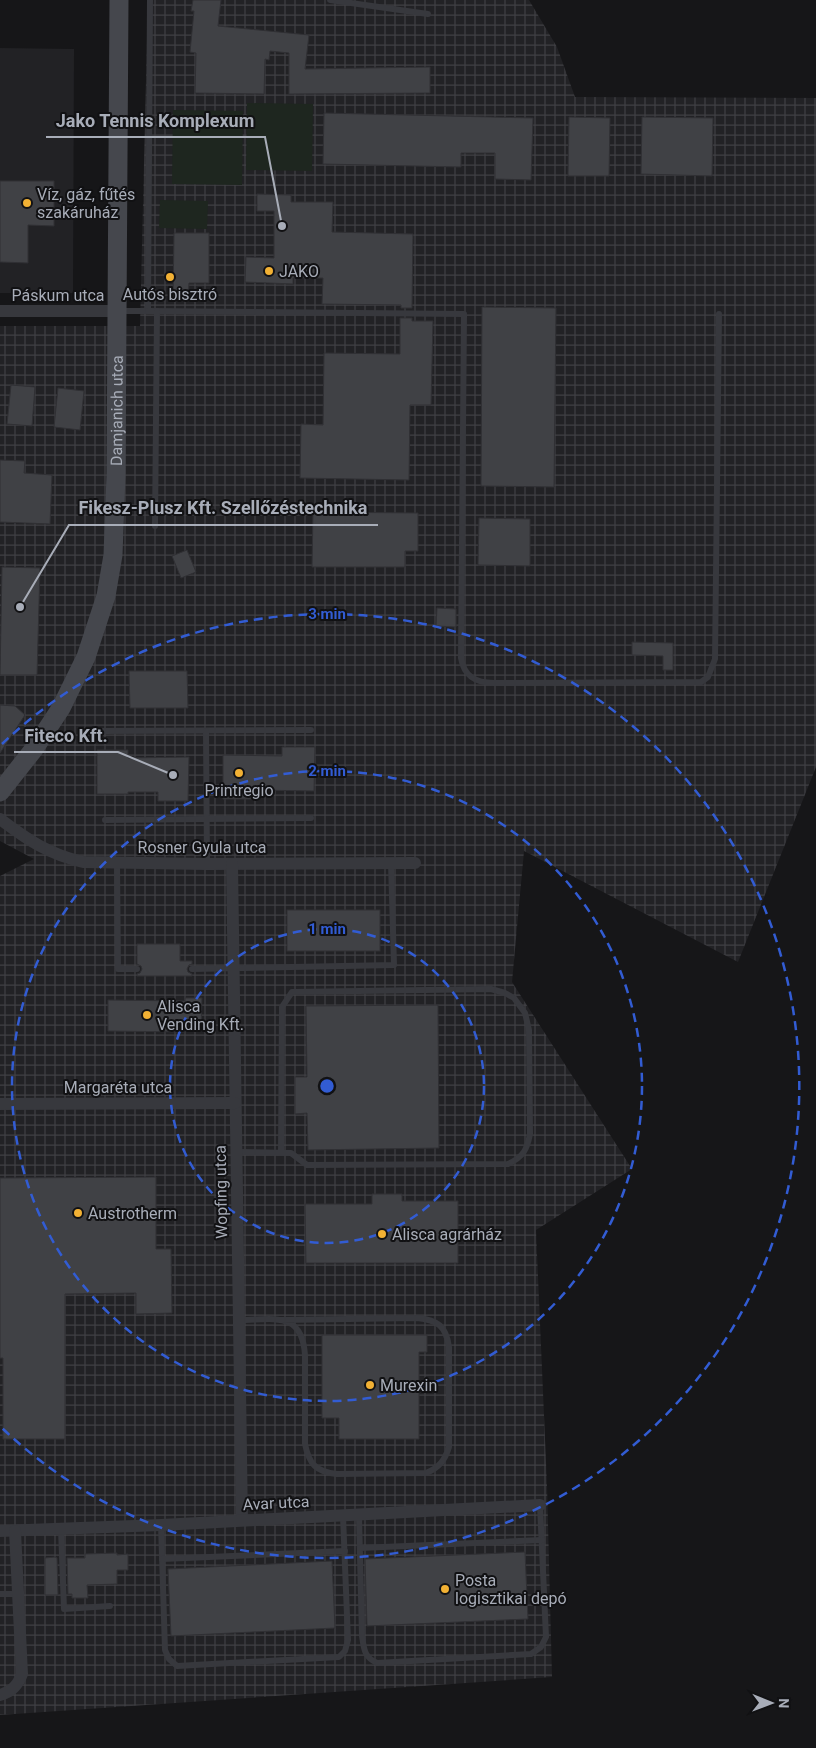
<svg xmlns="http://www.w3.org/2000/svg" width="816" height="1748" viewBox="0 0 816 1748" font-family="Roboto,sans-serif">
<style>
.built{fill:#222225}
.industrial{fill:url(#industrial-grid)}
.green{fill:#1e261f}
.building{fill:#404145;stroke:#303034}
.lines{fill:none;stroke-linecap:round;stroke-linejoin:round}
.service{stroke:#37383d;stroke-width:6}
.minor{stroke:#37383d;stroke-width:12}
.secondary{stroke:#45474d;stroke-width:19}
.ring{fill:none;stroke:#325cd3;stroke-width:2.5;stroke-dasharray:9 6}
.poi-dot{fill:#f2b134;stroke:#111113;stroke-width:2}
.labels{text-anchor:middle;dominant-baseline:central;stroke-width:4;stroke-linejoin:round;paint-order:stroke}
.poi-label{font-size:16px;fill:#a8adb8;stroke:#111113;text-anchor:start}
.street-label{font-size:16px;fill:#a8adb8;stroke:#111113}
.centre{fill:#325cd3;stroke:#111113;stroke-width:2.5}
.ring-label{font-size:15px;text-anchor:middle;font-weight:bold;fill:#325cd3;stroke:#111113;stroke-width:4;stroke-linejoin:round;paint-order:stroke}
.leader{fill:none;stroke:#a8adb8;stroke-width:2}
.callout-dot{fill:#a8adb8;stroke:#111113;stroke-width:2}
.callout-label{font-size:18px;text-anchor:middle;font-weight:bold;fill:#a8adb8;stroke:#111113;stroke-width:4;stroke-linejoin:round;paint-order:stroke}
</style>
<defs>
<pattern id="industrial-grid" width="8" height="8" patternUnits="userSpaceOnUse" patternTransform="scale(1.25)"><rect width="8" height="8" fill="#222225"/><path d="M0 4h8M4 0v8" fill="none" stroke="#3f3f43"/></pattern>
</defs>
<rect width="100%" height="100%" fill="#161618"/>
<!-- built -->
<polygon class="built" points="0,48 74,49 73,293 0,293"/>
<!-- industrial -->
<polygon class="industrial" points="148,0 529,0 557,47 575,97 816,98 816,767 738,962 524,851 512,982 632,1169 536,1230 547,1485 552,1677 0,1715 0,876 34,859 0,841 0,326 140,326"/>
<!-- green -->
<g class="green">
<polygon points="247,103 313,104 312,171 246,170"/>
<polygon points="173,110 243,111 242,185 172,184"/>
<polygon points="160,200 208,201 207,229 159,228"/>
</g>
<!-- building -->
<g class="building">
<polygon points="193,0 221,0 218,26 309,35 305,69 430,67 430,93 289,94 289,53 270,51 269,60 265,59 264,94 195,93 196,53 190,52 194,11 191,11"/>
<polygon points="324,113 533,118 531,180 495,179 495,153 461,153 461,167 323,164"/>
<polygon points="569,117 610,118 609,176 568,176"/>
<polygon points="642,117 713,118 712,176 641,174"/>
<polygon points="0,181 54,181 54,226 28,225 28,263 0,262"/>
<polygon points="257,194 291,195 291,202 333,202 332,232 413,234 412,308 401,308 401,305 322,304 323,278 293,278 293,284 245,282 246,257 274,258 274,211 257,211"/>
<polygon points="174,233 209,233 209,283 189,283 188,297 173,297"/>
<polygon points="482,307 556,308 554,487 481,486"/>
<polygon points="400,318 412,318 412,321 433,321 431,405 410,405 409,480 300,478 301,424 323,425 324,353 400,354"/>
<polygon points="11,385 35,387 32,426 7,424"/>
<polygon points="58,388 84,391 80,430 54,427"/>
<polygon points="0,460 25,461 24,473 52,475 50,524 0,522"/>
<polygon points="313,512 418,513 418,551 405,551 405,567 312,567"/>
<polygon points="479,518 530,519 530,566 478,565"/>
<polygon points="187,550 196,572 181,578 172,556"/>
<polygon points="2,567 40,568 37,675 0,675"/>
<polygon points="437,608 456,609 456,627 436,626"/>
<polygon points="632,642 673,643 673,670 663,670 663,656 632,655"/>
<polygon points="129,671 187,671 188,708 130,708"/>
<polygon points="0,705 15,706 25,715 0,753"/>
<polygon points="282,747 315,747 314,791 254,790 254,799 223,799 223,755 282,756"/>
<polygon points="97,750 128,750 128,758 189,757 188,801 158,801 158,792 128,792 128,794 97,794"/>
<rect x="287" y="910" width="93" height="41"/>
<polygon points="137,944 180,944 180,961 192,961 192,964 189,965 187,969 188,972 192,974 192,976 137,976 137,974 140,973 142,969 141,966 137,964"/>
<polygon points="185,998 202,998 201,1029 185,1029 185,1032 108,1031 108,1000 185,1001"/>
<polygon points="438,1005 439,1148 308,1150 307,1113 295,1114 295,1077 307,1077 306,1006"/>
<polygon points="156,1177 156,1249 171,1249 172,1313 136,1314 136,1293 65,1294 65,1439 3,1439 3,1358 0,1358 0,1178"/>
<polygon points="372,1194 402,1194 402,1201 458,1201 458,1263 306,1263 305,1204 372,1204"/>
<polygon points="322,1335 427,1335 427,1352 419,1352 419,1439 339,1439 339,1418 322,1418"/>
<polygon points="525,1552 528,1619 367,1626 365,1559"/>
<polygon points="117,1553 117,1555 128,1554 128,1570 117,1570 117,1584 87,1585 88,1598 72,1598 72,1594 68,1594 67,1558 85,1558 85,1554"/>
<polygon points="55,1557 57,1558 58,1595 45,1595 45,1558"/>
<polygon points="332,1561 335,1628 171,1636 168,1569"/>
</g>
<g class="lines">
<!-- service -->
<g class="service">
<polyline points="330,0 428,14"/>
<polyline points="118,311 148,311 150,0"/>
<path d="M148,311L464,314L461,658C464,676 475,683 494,683L701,682L708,677L715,659L719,314"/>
<polyline points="155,526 157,311"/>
<polyline points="102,731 311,730"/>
<polyline points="206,731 207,864"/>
<polyline points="105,820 311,818"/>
<polyline points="117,862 118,969 137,969"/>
<polyline points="192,969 394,965 391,863"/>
<path d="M236,1152L291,1153L307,1165L508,1164C523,1157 527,1150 530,1134L529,1030L525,1013L514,998L505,993L491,989L292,992L282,1007L281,1153"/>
<path d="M239,1320C273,1320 302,1310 305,1355V1444C309,1464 316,1472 337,1474L426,1473C439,1468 445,1460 449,1447V1347C446,1326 438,1320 417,1318L280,1320"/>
<path d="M359,1516L362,1636C364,1649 364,1657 377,1663L531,1654L541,1647L546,1637L540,1505"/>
<polyline points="161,1525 165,1650 169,1659 177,1666 339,1657 345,1651 348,1640 343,1516"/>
<polyline points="61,1529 64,1609 110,1606"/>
<polyline points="360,1548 542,1540"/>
<polyline points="162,1559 345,1551"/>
<polyline points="0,1594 17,1594"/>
</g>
<!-- minor -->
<g class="minor">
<polyline points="0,311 117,311"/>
<path d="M0,819C28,840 48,854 83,862L207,864L415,863"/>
<polyline points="232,864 242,1520"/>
<polyline points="0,1104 235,1103"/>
<polyline points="0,1531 161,1525 540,1505"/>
<path d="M0,1695C12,1692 18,1685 22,1674L15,1531"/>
</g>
<!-- secondary -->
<path class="secondary" id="s1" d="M0,792L34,749L61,708L86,657L106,596L113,555L116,475L119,0"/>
</g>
<!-- distance rings -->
<g class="ring">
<circle cx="327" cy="1086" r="157"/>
<circle cx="327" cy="1086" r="315"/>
<path d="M2 744A472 472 0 1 1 2 1428"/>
</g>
<!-- markers -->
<g class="poi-dot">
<circle cx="27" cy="203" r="5"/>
<circle cx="269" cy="271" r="5"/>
<circle cx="170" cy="277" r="5"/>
<circle cx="239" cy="773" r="5"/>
<circle cx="147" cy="1015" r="5"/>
<circle cx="78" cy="1213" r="5"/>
<circle cx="382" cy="1234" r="5"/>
<circle cx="370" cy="1385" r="5"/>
<circle cx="445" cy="1589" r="5"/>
</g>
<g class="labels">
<!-- poi labels -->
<g class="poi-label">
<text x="37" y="194">Víz, gáz, fűtés<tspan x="37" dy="18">szakáruház</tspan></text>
<text x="279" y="271">JAKO</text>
<text x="170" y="294" text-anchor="middle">Autós bisztró</text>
<text x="239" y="790" text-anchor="middle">Printregio</text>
<text x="157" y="1006">Alisca<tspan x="157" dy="18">Vending Kft.</tspan></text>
<text x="88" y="1213">Austrotherm</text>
<text x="392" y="1234">Alisca agrárház</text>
<text x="380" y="1385">Murexin</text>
<text x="455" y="1580">Posta<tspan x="455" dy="18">logisztikai depó</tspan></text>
</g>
<!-- street labels -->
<g class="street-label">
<text x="58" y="295">Páskum utca</text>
<text stroke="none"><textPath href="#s1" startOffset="411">Damjanich utca</textPath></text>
<text x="202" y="847">Rosner Gyula utca</text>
<text x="118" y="1087">Margaréta utca</text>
<text transform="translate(221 1192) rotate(-91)">Wopfing utca</text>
<text transform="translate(276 1503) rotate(-3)">Avar utca</text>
</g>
</g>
<circle cx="327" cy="1086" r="8" class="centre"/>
<g class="ring-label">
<text x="327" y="619">3 min</text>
<text x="327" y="776">2 min</text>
<text x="327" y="934">1 min</text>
</g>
<!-- callouts -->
<path class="leader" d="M282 226L265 137H46M20 607L69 525H378M173 775L118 752H14"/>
<g class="callout-dot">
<circle cx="282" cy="226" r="5"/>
<circle cx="20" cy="607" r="5"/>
<circle cx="173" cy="775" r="5"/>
</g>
<g class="callout-label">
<text x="155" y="127">Jako Tennis Komplexum</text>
<text x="223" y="514">Fikesz-Plusz Kft. Szellőzéstechnika</text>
<text x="66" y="742">Fiteco Kft.</text>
</g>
<!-- north arrow -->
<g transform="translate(771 1703) rotate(91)" stroke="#111113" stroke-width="4" paint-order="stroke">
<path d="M0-4L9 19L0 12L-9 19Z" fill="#a8adb8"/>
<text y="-8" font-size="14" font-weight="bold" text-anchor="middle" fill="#a8adb8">N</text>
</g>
</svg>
